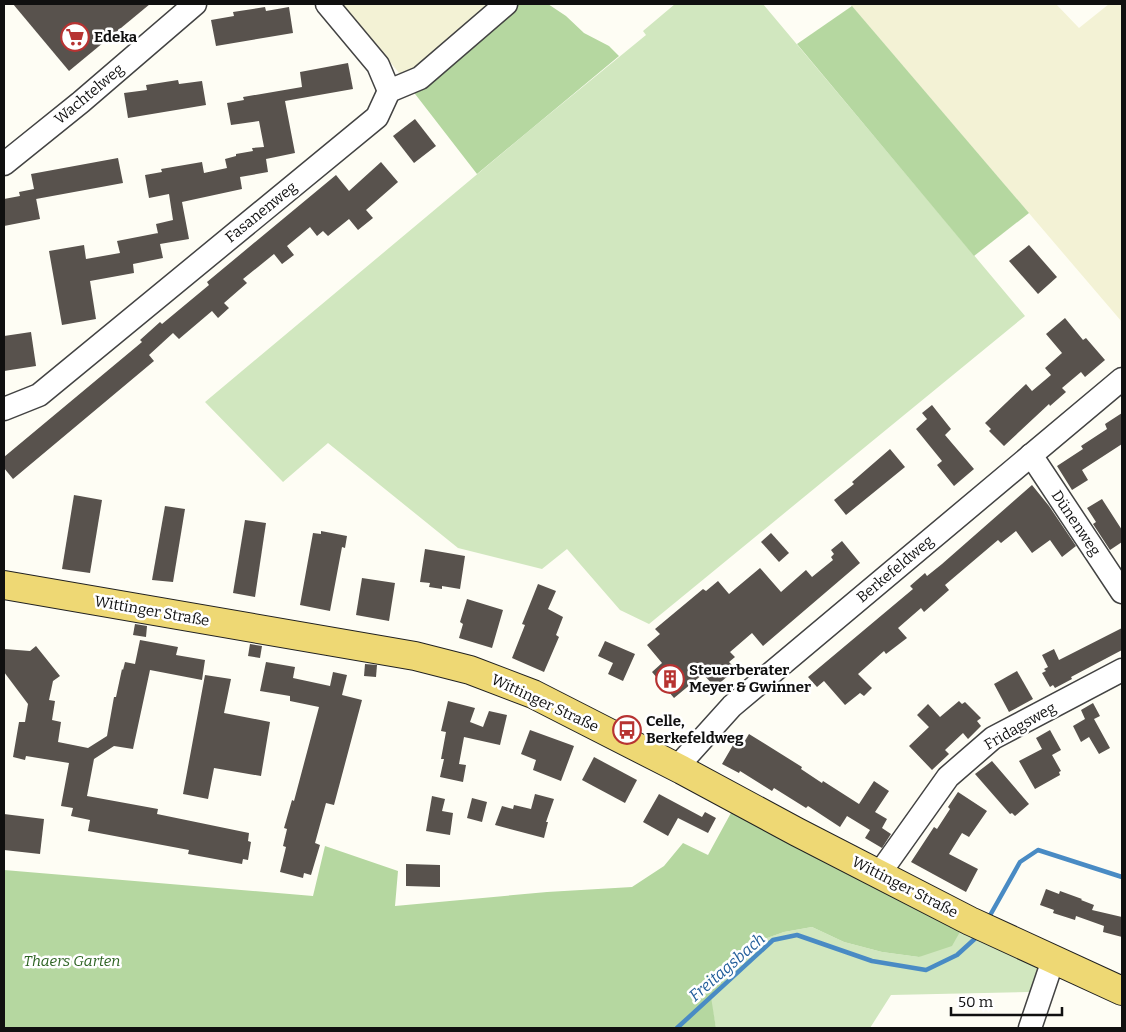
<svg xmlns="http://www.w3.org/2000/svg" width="1126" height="1032" viewBox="0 0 1126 1032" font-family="Bitter,serif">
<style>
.farmland{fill:#f3f2d5}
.green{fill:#d1e7bf}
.forest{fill:#b5d7a0}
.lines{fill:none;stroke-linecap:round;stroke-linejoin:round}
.stream{stroke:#498bc4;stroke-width:4.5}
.building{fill:#58524d}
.minor-casing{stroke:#434343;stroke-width:25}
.major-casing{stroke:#212121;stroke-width:30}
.minor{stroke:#fff;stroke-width:22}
.major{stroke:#eed874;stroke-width:28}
.labels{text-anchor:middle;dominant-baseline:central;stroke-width:5;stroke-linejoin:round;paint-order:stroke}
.poi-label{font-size:15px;font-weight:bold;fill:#101010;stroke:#fff;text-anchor:start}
.street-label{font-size:15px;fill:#101010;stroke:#fff}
.park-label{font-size:15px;font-style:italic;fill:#2e6424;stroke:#fff}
.water-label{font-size:16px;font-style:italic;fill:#225e9a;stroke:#fff}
</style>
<rect width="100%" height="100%" fill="#fefdf4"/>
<!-- farmland -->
<g class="farmland">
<polygon points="343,4 495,4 404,79"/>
<polygon points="850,4 1056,4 1079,28 1109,4 1122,4 1122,322"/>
</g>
<!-- green -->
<g class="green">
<polygon points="675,4 763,4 1025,316 649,624 620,610 567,549 542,569 458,548 328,443 283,482 205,402 530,130 646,35 643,31"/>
<polygon points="812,927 844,942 882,952 919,957 961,930 1040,965 1030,992 891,995 870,1028 716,1028 710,997 755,942 784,932"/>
</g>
<!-- forest -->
<g class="forest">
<polygon points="519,4 548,4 566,16 584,33 609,46 619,56 477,174 412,90"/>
<polygon points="852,6 1029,213 974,256 797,44"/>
<polygon points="732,811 961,930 952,946 919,957 882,952 844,942 812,927 784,932 756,942 711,997 716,1028 4,1028 4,870 313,896 325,846 398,871 395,906 547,892 632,887 664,866 683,843 708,855"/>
</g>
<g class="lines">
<!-- stream -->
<g class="stream">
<polyline points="988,919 1020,862 1038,850 1122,877"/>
<polyline points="677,1028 773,940 797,935 872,961 926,970 957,955 979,935"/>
</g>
</g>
<!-- building -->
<g class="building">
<polygon points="13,4 150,4 69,71"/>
<polygon points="265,7 266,11 289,7 293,33 216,46 211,20 234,16 233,12"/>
<polygon points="348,63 353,89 285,101 295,153 266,159 268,172 240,177 242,189 182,202 189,239 160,244 163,258 133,264 134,273 90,281 96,319 62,325 49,251 84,245 86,259 120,253 117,241 158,233 159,238 156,224 173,220 169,194 149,198 145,175 162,172 161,169 202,162 204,173 227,168 225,159 236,156 236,154 253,151 252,148 264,147 259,121 231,125 227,103 244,100 243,97 302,87 300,72"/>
<polygon points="178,80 179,84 202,81 206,105 128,118 124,93 147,90 146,85"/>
<polygon points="415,119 436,146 414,163 393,136"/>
<polygon points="118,158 123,183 36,199 35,193 40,219 4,226 4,199 20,196 19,192 34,189 31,174"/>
<polygon points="381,162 398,182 366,210 373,218 358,230 349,219 328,236 323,231 317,236 310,227 287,246 294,255 282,264 274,254 243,279 247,283 224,303 229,308 218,318 212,311 179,339 173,333 149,355 154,361 13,479 4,468 4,457 142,342 140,340 160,322 162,324 209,285 207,282 336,175 349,191"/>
<polygon points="1029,245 1057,277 1038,294 1009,261"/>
<polygon points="1065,318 1083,340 1086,338 1105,360 1085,377 1081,372 1062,388 1066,392 1050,406 1049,404 1004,446 989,431 991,429 985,423 1026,384 1032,391 1051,375 1045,368 1062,353 1046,334"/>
<polygon points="31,332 36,366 4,371 4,336"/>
<polygon points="932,405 951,429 945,435 974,469 954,486 937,465 942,461 916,429 927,419 922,413"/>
<polygon points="1122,413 1122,444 1082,470 1088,480 1072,490 1057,466 1083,449 1081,446 1107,429 1105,424"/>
<polygon points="890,449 905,467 846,515 834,500 854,484 852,482"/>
<polygon points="1032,485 1049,506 1076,546 1062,557 1050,540 1032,553 1016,531 1001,543 998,540 945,585 949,590 924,612 921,608 898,628 907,638 886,654 884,651 858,674 872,688 864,696 860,693 845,705 824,681 817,687 808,677 913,589 910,586 925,573 927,576 942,564"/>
<polygon points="74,495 102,500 90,573 62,569"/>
<polygon points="1102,499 1122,530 1122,542 1110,550 1093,524 1096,522 1087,508"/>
<polygon points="165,506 185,509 173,582 152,580"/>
<polygon points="245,520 266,523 255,597 233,593"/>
<polygon points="321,531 347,536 345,548 342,547 330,611 300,605 313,533 321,534"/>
<polygon points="771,533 789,553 779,562 761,542"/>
<polygon points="842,541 860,563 763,646 752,633 730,652 735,657 729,662 736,669 715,687 703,674 674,698 652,672 662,663 647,645 660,634 655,629 703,589 706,591 718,581 729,594 760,568 781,592 806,570 812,577 833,560 831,557 834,554 831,550"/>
<polygon points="425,549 465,556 460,589 442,586 442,589 429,587 430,583 420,582"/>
<polygon points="362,578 395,583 389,621 356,615"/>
<polygon points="538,584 556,591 548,609 563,617 556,635 559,637 544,672 512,658 525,625 522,624"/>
<polygon points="467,599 503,610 492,648 459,638 463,624 460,622"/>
<polygon points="135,624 147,626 146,637 133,635"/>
<polygon points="1122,628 1122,650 1071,677 1072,679 1055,688 1053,685 1050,687 1042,673 1046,671 1044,669 1048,667 1042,655 1054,649 1059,660"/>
<polygon points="140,640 178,647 176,655 205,660 202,680 150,670 133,749 114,746 94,759 87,796 158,809 157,814 249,833 248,841 251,842 248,860 243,859 242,864 188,854 189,850 88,831 90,820 71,816 73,808 61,806 69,763 26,756 25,760 13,757 19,722 25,722 28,704 4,672 4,649 30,651 36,646 60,676 53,681 49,700 55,701 52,720 61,722 58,742 88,748 107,736 114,697 116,697 122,669 123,670 125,662 135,664"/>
<polygon points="605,641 635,654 623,681 608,674 613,663 598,656"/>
<polygon points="250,644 262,646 260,658 248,656"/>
<polygon points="266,662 295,667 293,678 330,686 333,672 347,675 342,695 362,700 334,805 326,803 315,843 320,845 311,875 304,873 303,878 280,872 286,847 283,846 287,829 284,828 292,800 294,801 319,707 290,701 290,696 260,691"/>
<polygon points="365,664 377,665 376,677 364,676"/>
<polygon points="1017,671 1033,699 1009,712 994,684"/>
<polygon points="205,675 231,679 224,713 270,722 261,776 214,768 208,799 183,794"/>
<polygon points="448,701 475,708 470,722 483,727 489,711 507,715 500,745 464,737 459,764 466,765 463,782 440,777 444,759 441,759 446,732 441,731"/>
<polygon points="959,701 962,704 965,702 981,718 977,721 981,726 968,739 963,733 945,750 949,754 932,770 909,746 929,727 917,715 928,704 940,717"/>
<polygon points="1093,703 1100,716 1094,719 1110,748 1099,754 1089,737 1081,742 1073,726 1085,719 1081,710"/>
<polygon points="530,730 574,746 561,781 533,770 536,760 521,754"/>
<polygon points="1050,730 1061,750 1052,755 1061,771 1059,772 1060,775 1035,789 1019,761 1042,749 1036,738"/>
<polygon points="749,734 802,767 801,769 822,783 823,781 859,804 874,781 889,791 875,812 887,819 882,828 891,834 882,848 865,838 870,830 847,816 840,827 808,806 806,808 774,788 772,791 740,771 739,773 722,764 736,740 743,744"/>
<polygon points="594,757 637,780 625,803 582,780"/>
<polygon points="992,761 1029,804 1015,816 1012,813 1010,814 975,774"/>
<polygon points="958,792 987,811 969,837 962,833 949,854 978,869 966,892 911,862 934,827 937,829 950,809 948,807"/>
<polygon points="535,794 554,799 546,822 548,822 544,838 495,825 502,806 513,809 514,805 531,809"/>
<polygon points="659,794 702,817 705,812 716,818 708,833 678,818 668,836 643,822"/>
<polygon points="432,796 445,799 442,811 453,813 450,835 426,831"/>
<polygon points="472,798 487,802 482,822 467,818"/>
<polygon points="4,814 44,819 40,854 4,850"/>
<polygon points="406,864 440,865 440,887 406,886"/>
<polygon points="1046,889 1059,894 1060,891 1082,899 1081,900 1094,905 1092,910 1122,917 1122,937 1103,932 1104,926 1076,916 1075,920 1053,913 1054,910 1040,905"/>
</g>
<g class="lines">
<defs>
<g id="minor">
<polyline points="327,4 378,65 389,91"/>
<polyline points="4,164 81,102 195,4"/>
<polyline points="4,409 39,395 377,117 389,91 420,78 506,4"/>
<polyline points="1031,455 1122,592"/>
<polyline points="677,767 732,706 1122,379"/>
<polyline points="879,874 948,777 993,738 1122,670"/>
<polyline points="1030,1028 1053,960"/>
</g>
<polyline id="major" points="4,585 415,656 470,670 533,694 682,770 797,832 970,921 1122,991"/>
</defs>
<!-- minor casing -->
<use href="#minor" class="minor-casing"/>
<!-- major casing -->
<use href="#major" class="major-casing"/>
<!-- minor -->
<use href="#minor" class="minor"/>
<!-- major -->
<use href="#major" class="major"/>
</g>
<!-- icons -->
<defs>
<symbol id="supermarket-ring" viewBox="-11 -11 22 22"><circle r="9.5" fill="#fff" stroke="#b73332" stroke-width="1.5"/><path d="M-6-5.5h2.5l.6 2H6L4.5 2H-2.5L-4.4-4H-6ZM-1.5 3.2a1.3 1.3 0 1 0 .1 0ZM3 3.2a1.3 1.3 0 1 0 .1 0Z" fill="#b73332"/></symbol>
<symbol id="building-ring" viewBox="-11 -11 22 22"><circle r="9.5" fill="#fff" stroke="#b73332" stroke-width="1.5"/><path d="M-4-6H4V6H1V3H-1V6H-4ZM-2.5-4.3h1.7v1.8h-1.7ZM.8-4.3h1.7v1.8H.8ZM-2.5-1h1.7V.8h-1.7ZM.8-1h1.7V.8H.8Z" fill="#b73332"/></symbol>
<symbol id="bus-ring" viewBox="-11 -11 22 22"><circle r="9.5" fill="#fff" stroke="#b73332" stroke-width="1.5"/><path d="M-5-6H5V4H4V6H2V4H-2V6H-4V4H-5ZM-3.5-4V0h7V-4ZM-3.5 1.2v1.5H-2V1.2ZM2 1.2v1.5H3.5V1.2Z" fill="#b73332"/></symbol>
</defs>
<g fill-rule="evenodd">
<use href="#supermarket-ring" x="59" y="21" width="32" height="32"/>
<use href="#building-ring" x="654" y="663" width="32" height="32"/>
<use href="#bus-ring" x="611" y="714" width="32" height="32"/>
</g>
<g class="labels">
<!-- poi labels -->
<g class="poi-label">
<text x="94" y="37">Edeka</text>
<text x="689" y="670">Steuerberater<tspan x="689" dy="17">Meyer &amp; Gwinner</tspan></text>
<text x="646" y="721">Celle,<tspan x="646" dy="17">Berkefeldweg</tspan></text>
</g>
<!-- street labels -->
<g class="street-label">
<text transform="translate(89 94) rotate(-40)">Wachtelweg</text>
<text transform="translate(261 212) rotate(-39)">Fasanenweg</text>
<text transform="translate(1076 523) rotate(56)">Dünenweg</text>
<text transform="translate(895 569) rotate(-40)">Berkefeldweg</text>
<text transform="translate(152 611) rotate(10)">Wittinger Straße</text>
<text transform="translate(545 703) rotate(25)">Wittinger Straße</text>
<text transform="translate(1020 726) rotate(-30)">Fridagsweg</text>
<text transform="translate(905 887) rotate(27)">Wittinger Straße</text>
</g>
<!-- park labels -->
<g class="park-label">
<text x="72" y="961">Thaers Garten</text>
</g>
<!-- water labels -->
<g class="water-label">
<text transform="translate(727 967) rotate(-41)">Freitagsbach</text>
</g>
</g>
<!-- border -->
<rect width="1126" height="1032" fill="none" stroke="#101010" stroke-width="10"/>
<!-- scale -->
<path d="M951 1007v8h111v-8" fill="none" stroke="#101010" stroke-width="2.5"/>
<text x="958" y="1007" font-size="15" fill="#101010" stroke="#ffffff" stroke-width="4" paint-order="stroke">50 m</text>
</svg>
